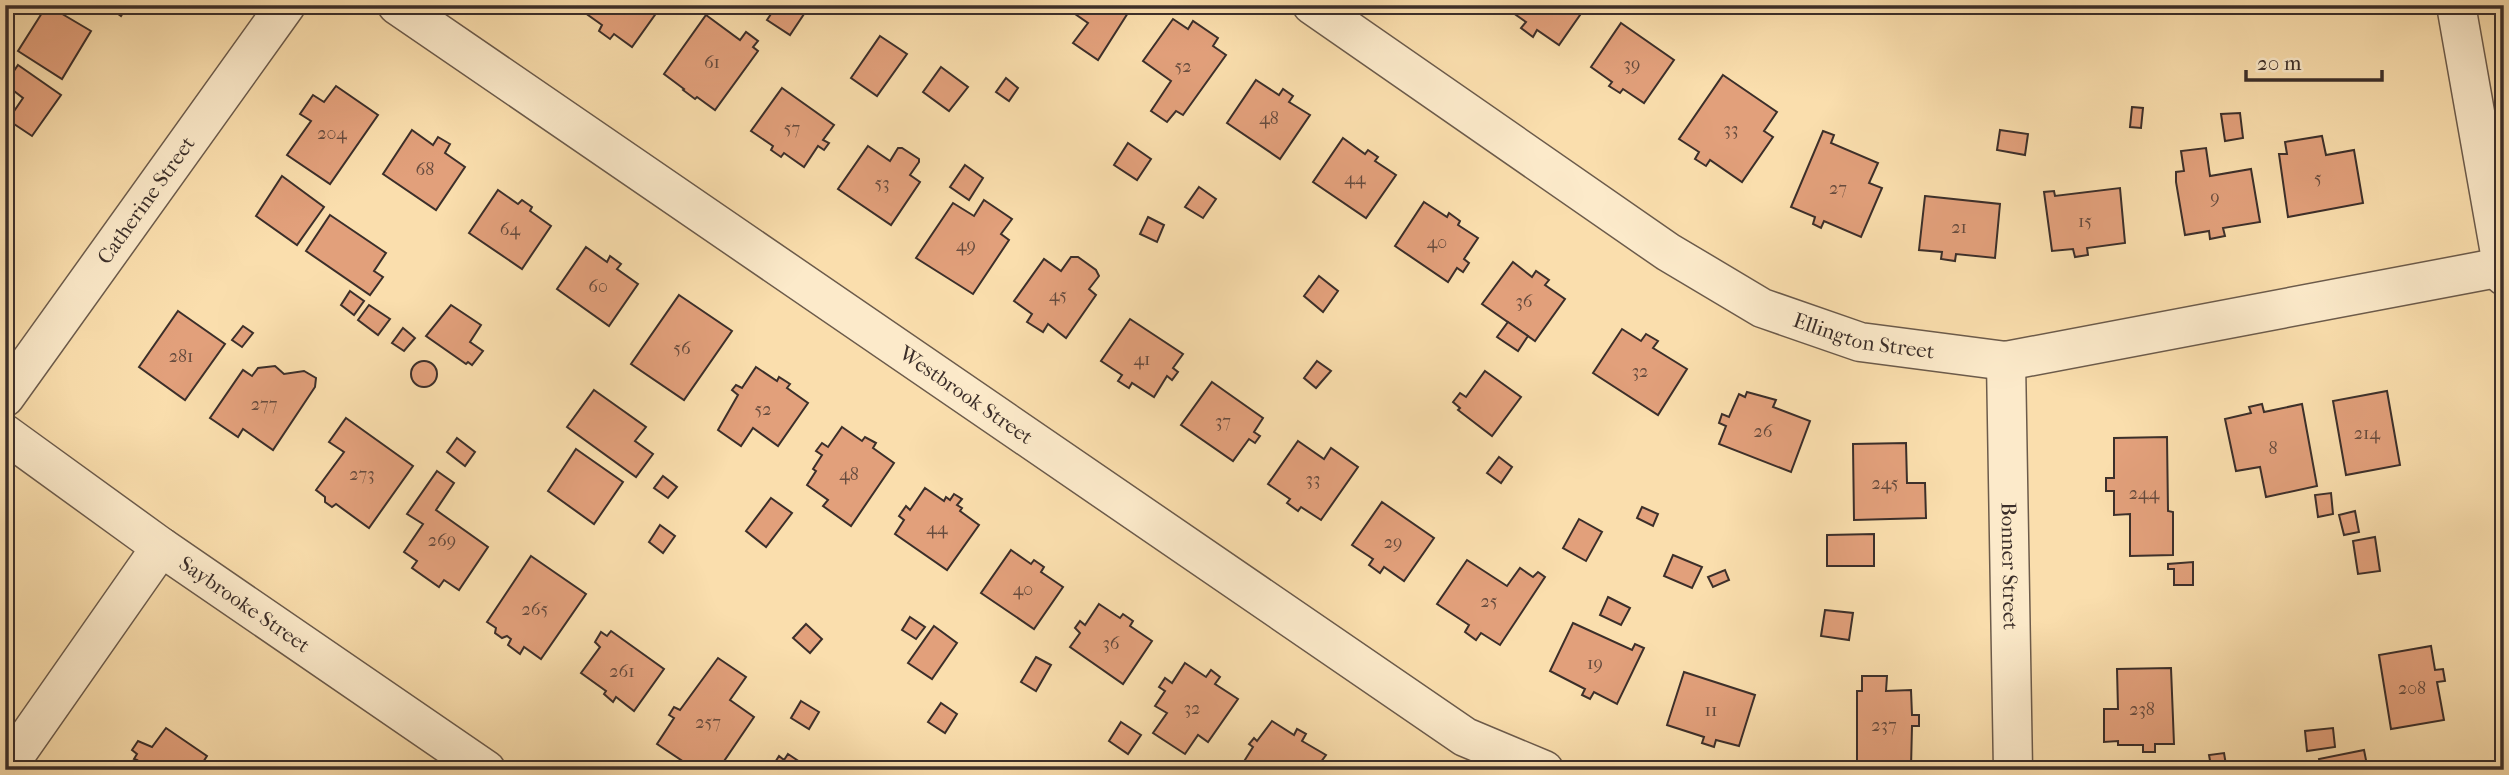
<svg xmlns="http://www.w3.org/2000/svg" width="2509" height="775" viewBox="0 0 2509 775" font-family="'IM FELL French Canon',serif">
<style>
.building{fill:#e2a07b;stroke:#3c2f2a;stroke-width:2}
.lines{fill:none;stroke-linecap:round;stroke-linejoin:round}
.minor-casing{stroke:#6c5b4b;stroke-width:41}
.minor{stroke:#fceaca;stroke-width:38}
.labels{text-anchor:middle;dominant-baseline:central;stroke-width:7;stroke-linejoin:round;paint-order:stroke}
.number-label{font-size:18px;fill:#664b3e}
.street-label{font-size:21px;fill:#3c2f2a;stroke:#fceaca}
</style>
<rect width="100%" height="100%" fill="#fadead"/>
<filter id="stains"><feTurbulence type="fractalNoise" baseFrequency=".00286" numOctaves="4"/><feColorMatrix values="0 0 0 0 .2 0 0 0 0 .09 0 0 0 0 .02 0 0 0 .5 -.17"/></filter>
<radialGradient id="worn" r=".72"><stop offset=".6" stop-color="#630" stop-opacity="0"/><stop offset="1" stop-color="#630" stop-opacity=".3"/></radialGradient>
<!-- building -->
<g class="building">
<polygon points="47,5 91,31 62,79 18,51"/>
<polygon points="106,5 128,5 121,16"/>
<polygon points="585,5 662,5 632,47 614,34 610,39 599,31 602,25 581,10"/>
<polygon points="777,5 810,5 790,35 767,20"/>
<polygon points="1062,5 1133,5 1098,60 1073,43 1088,23"/>
<polygon points="1508,5 1587,5 1559,45 1537,30 1533,37 1521,28 1526,22 1506,8"/>
<polygon points="706,15 740,40 746,32 758,41 753,47 758,51 715,110 697,97 695,99 683,90 684,89 664,74"/>
<polygon points="1173,19 1188,29 1193,21 1218,38 1213,46 1226,55 1183,115 1176,111 1167,122 1151,111 1171,81 1143,61"/>
<polygon points="1621,23 1674,60 1644,103 1623,89 1620,93 1609,86 1612,82 1591,67"/>
<polygon points="880,36 907,54 877,96 851,78"/>
<polygon points="18,65 61,95 32,136 8,120 23,98 5,84"/>
<polygon points="941,67 968,87 949,111 923,92"/>
<polygon points="1723,75 1777,112 1764,131 1773,137 1742,182 1710,160 1706,166 1695,159 1699,152 1679,139"/>
<polygon points="1006,78 1018,88 1009,101 996,92"/>
<polygon points="1256,80 1279,95 1283,89 1293,96 1289,102 1310,115 1280,159 1227,123"/>
<polygon points="336,86 378,115 330,184 287,155 311,121 300,114 313,95 324,102"/>
<polygon points="782,88 834,125 823,140 829,143 824,150 818,146 804,167 784,153 781,157 771,150 773,146 751,131"/>
<polygon points="2132,107 2143,108 2141,128 2130,127"/>
<polygon points="2240,113 2243,138 2225,141 2221,114"/>
<polygon points="412,130 433,145 438,137 450,144 445,153 465,167 436,210 383,174"/>
<polygon points="2000,130 2028,134 2025,155 1997,150"/>
<polygon points="1823,131 1834,135 1831,143 1878,163 1869,183 1882,188 1861,237 1824,221 1821,228 1813,224 1815,217 1791,207"/>
<polygon points="2322,136 2326,155 2354,150 2363,203 2288,217 2279,154 2287,154 2285,142"/>
<polygon points="1343,138 1365,154 1368,150 1378,157 1375,161 1396,175 1366,218 1313,182"/>
<polygon points="1128,143 1151,159 1137,180 1114,165"/>
<polygon points="868,146 890,161 898,148 902,148 919,159 919,162 910,175 920,182 891,225 838,189"/>
<polygon points="2206,148 2210,176 2251,169 2260,222 2223,228 2225,236 2210,239 2209,231 2185,235 2176,182 2176,172 2184,171 2181,151"/>
<polygon points="965,165 983,178 969,200 950,187"/>
<polygon points="282,176 324,207 297,245 256,216"/>
<polygon points="1199,187 1216,199 1203,218 1185,207"/>
<polygon points="2120,188 2125,243 2087,248 2088,255 2075,257 2073,249 2052,251 2044,192 2054,191 2055,196"/>
<polygon points="498,190 518,204 522,200 532,207 530,211 551,226 522,269 469,233"/>
<polygon points="1925,196 2000,204 1995,258 1956,254 1955,261 1941,259 1942,252 1919,250"/>
<polygon points="984,200 1012,219 1001,234 1009,240 973,294 916,258 953,203 974,216"/>
<polygon points="1424,202 1447,217 1449,213 1460,221 1458,225 1478,238 1464,259 1469,263 1463,272 1457,268 1448,282 1395,246"/>
<polygon points="330,215 386,253 374,271 383,277 370,295 306,251"/>
<polygon points="1148,217 1164,225 1157,242 1140,234"/>
<polygon points="586,247 607,262 610,256 621,264 617,269 638,284 609,326 557,289"/>
<polygon points="1071,257 1078,257 1096,270 1099,276 1089,289 1096,295 1066,338 1048,324 1043,332 1027,322 1032,314 1014,301 1044,259 1061,271"/>
<polygon points="1513,262 1532,277 1536,271 1549,280 1545,285 1565,299 1535,341 1482,304"/>
<polygon points="1319,276 1338,291 1323,312 1304,296"/>
<polygon points="350,291 364,301 354,315 341,305"/>
<polygon points="679,295 732,331 684,400 631,364"/>
<polygon points="369,305 390,319 378,335 358,320"/>
<polygon points="451,305 481,325 470,342 483,351 472,365 468,362 466,364 426,336"/>
<polygon points="178,311 225,344 185,400 139,367"/>
<polygon points="1130,319 1183,354 1173,368 1178,372 1172,380 1167,376 1154,397 1132,383 1129,388 1118,381 1122,375 1101,361"/>
<polygon points="1508,322 1528,336 1518,351 1497,337"/>
<polygon points="243,326 253,333 242,347 232,340"/>
<polygon points="403,328 415,338 404,351 392,343"/>
<polygon points="1622,329 1641,341 1646,334 1658,341 1653,348 1687,369 1658,415 1593,373"/>
<polygon points="1317,361 1331,371 1316,388 1304,378"/>
<circle cx="424" cy="374" r="13"/>
<polygon points="275,366 284,374 304,371 316,378 315,387 273,450 243,429 238,437 210,418 243,370 252,376 258,368"/>
<polygon points="756,367 777,381 779,377 790,384 787,388 808,403 778,446 753,428 741,446 718,430 738,395 732,390 736,385 742,388"/>
<polygon points="1485,371 1521,397 1492,436 1458,410 1460,408 1453,402 1460,393 1466,397"/>
<polygon points="1212,382 1263,418 1254,432 1260,436 1255,443 1249,439 1233,461 1181,425"/>
<polygon points="594,390 646,427 635,441 653,454 636,477 567,427"/>
<polygon points="2387,391 2400,465 2346,475 2333,401"/>
<polygon points="1747,392 1776,400 1773,407 1810,421 1791,472 1719,444 1726,426 1719,423 1722,414 1729,417 1739,394 1745,397"/>
<polygon points="2262,404 2264,412 2302,404 2317,486 2266,497 2260,467 2236,471 2225,419 2251,413 2249,407"/>
<polygon points="346,418 413,466 369,528 336,504 332,507 325,502 325,497 316,490 344,452 329,442"/>
<polygon points="842,427 862,441 865,437 876,443 873,448 894,463 851,526 823,506 828,500 807,485 816,471 813,469 822,455 816,451 822,443 828,447"/>
<polygon points="2167,437 2168,511 2173,512 2173,555 2130,556 2130,514 2114,515 2114,491 2106,491 2106,478 2114,478 2114,438"/>
<polygon points="457,438 475,452 465,466 447,452"/>
<polygon points="1298,441 1324,459 1331,448 1358,467 1321,520 1301,507 1298,511 1287,503 1290,499 1268,484"/>
<polygon points="1906,443 1907,483 1925,483 1926,518 1854,520 1853,444"/>
<polygon points="576,449 623,482 594,524 548,491"/>
<polygon points="1499,457 1512,467 1501,483 1487,473"/>
<polygon points="437,471 454,483 436,510 488,547 459,590 444,580 439,587 412,568 417,561 404,552 423,524 407,514"/>
<polygon points="663,476 677,487 668,498 654,488"/>
<polygon points="925,488 944,501 946,497 950,500 954,494 962,499 957,505 962,508 960,511 979,525 947,570 895,534 904,520 899,516 906,506 910,510"/>
<polygon points="2331,493 2333,514 2318,517 2315,495"/>
<polygon points="771,498 792,513 766,547 746,531"/>
<polygon points="1382,502 1434,538 1404,581 1384,567 1380,573 1369,565 1373,559 1352,545"/>
<polygon points="1642,507 1658,514 1653,526 1637,518"/>
<polygon points="2355,511 2359,532 2344,535 2339,515"/>
<polygon points="1579,519 1602,532 1586,561 1563,548"/>
<polygon points="660,525 675,536 663,553 649,542"/>
<polygon points="1874,534 1874,566 1827,566 1827,535"/>
<polygon points="2375,537 2380,571 2358,574 2353,541"/>
<polygon points="1011,550 1031,564 1034,560 1044,567 1041,572 1063,587 1034,629 981,593"/>
<polygon points="1673,555 1702,567 1692,588 1664,576"/>
<polygon points="531,556 586,594 541,659 524,647 520,654 508,645 511,639 507,636 502,638 495,633 496,628 487,622"/>
<polygon points="1467,560 1507,586 1520,568 1533,577 1538,572 1545,577 1500,645 1481,633 1476,640 1465,632 1469,625 1437,604"/>
<polygon points="2193,562 2193,585 2174,585 2174,569 2168,569 2168,564"/>
<polygon points="1725,570 1729,580 1713,587 1708,577"/>
<polygon points="1608,597 1630,608 1621,625 1600,615"/>
<polygon points="1099,604 1120,618 1123,614 1133,621 1130,626 1152,641 1123,684 1070,647 1080,633 1075,628 1080,621 1085,625"/>
<polygon points="1825,610 1853,613 1849,640 1821,636"/>
<polygon points="910,617 925,627 916,639 902,630"/>
<polygon points="1573,623 1632,650 1635,644 1644,648 1617,704 1594,692 1590,699 1582,695 1585,689 1550,671"/>
<polygon points="806,624 822,639 810,653 793,638"/>
<polygon points="934,626 957,643 932,679 908,663"/>
<polygon points="611,631 664,669 634,711 616,697 613,702 604,694 606,691 581,673 600,647 595,642 601,632 607,636"/>
<polygon points="2431,646 2435,670 2443,669 2445,681 2437,682 2444,720 2391,729 2379,655"/>
<polygon points="1036,657 1051,665 1036,691 1021,682"/>
<polygon points="718,658 746,677 730,700 754,717 718,770 696,770 657,744 674,718 669,715 674,707 680,710"/>
<polygon points="1185,663 1206,677 1211,670 1220,677 1215,684 1238,699 1208,742 1198,735 1185,754 1153,733 1167,713 1155,706 1165,691 1159,687 1165,678 1172,683"/>
<polygon points="2171,668 2174,744 2155,744 2155,752 2143,752 2143,745 2118,745 2118,741 2104,742 2104,709 2118,709 2117,669"/>
<polygon points="1684,672 1755,695 1739,746 1716,740 1714,747 1702,743 1704,737 1667,725"/>
<polygon points="1862,676 1887,676 1886,691 1911,690 1912,715 1919,715 1919,726 1912,726 1911,768 1857,768 1857,691 1862,691"/>
<polygon points="801,701 819,712 809,729 791,718"/>
<polygon points="941,703 957,714 945,733 928,722"/>
<polygon points="1272,721 1294,735 1297,729 1306,734 1302,741 1326,755 1315,770 1244,770 1247,765 1243,763 1253,747 1249,744 1254,738 1257,741"/>
<polygon points="1121,722 1141,735 1128,754 1109,741"/>
<polygon points="166,728 207,756 198,770 130,770 137,760 134,759 137,754 132,750 138,741 152,747"/>
<polygon points="2333,728 2335,747 2307,751 2305,731"/>
<polygon points="2364,750 2368,770 2321,770 2319,759"/>
<polygon points="2224,753 2226,765 2211,766 2209,755"/>
<polygon points="788,754 812,770 778,770 779,767 774,764 779,756 784,760"/>
</g>
<g class="lines">
<defs>
<g id="minor">
<path id="s1" d="M397,5L1465,737L1544,770"/>
<path id="s2" d="M1312,5L1668,252L1762,308L1860,342L2006,361L2502,267"/>
<polyline points="2456,5 2504,276"/>
<path id="s3" d="M2006,361L2013,770"/>
<path id="s4" d="M5,397L286,5"/>
<path id="s5" d="M5,434L161,547L486,770"/>
<polyline points="5,770 161,547"/>
</g>
</defs>
<!-- minor casing -->
<use href="#minor" class="minor-casing"/>
<!-- minor -->
<use href="#minor" class="minor"/>
</g>
<g class="labels">
<!-- number labels -->
<g class="number-label">
<text x="712" y="62">61</text>
<text x="1632" y="64">39</text>
<text x="1183" y="66">52</text>
<text x="1269" y="118">48</text>
<text x="792" y="128">57</text>
<text x="1731" y="129">33</text>
<text x="332" y="133">204</text>
<text x="425" y="169">68</text>
<text x="1355" y="178">44</text>
<text x="2318" y="178">5</text>
<text x="882" y="183">53</text>
<text x="1838" y="188">27</text>
<text x="2215" y="197">9</text>
<text x="2085" y="221">15</text>
<text x="1959" y="227">21</text>
<text x="510" y="229">64</text>
<text x="1437" y="242">40</text>
<text x="966" y="245">49</text>
<text x="598" y="286">60</text>
<text x="1058" y="295">45</text>
<text x="1524" y="301">36</text>
<text x="682" y="348">56</text>
<text x="181" y="356">281</text>
<text x="1142" y="359">41</text>
<text x="1640" y="371">32</text>
<text x="264" y="404">277</text>
<text x="763" y="409">52</text>
<text x="1223" y="421">37</text>
<text x="1763" y="431">26</text>
<text x="2367" y="433">214</text>
<text x="2273" y="448">8</text>
<text x="362" y="474">273</text>
<text x="849" y="474">48</text>
<text x="1313" y="479">33</text>
<text x="1885" y="483">245</text>
<text x="2144" y="493">244</text>
<text x="937" y="528">44</text>
<text x="442" y="540">269</text>
<text x="1393" y="542">29</text>
<text x="1023" y="589">40</text>
<text x="1489" y="601">25</text>
<text x="535" y="609">265</text>
<text x="1111" y="643">36</text>
<text x="1595" y="663">19</text>
<text x="622" y="671">261</text>
<text x="2412" y="688">208</text>
<text x="1192" y="708">32</text>
<text x="2142" y="709">238</text>
<text x="1711" y="710">11</text>
<text x="708" y="722">257</text>
<text x="1884" y="725">237</text>
</g>
<!-- street labels -->
<g class="street-label">
<text stroke="none"><textPath href="#s4" startOffset="242">Catherine Street</textPath></text>
<text stroke="none"><textPath href="#s2" startOffset="649">Ellington Street</textPath></text>
<text stroke="none"><textPath href="#s1" startOffset="690">Westbrook Street</textPath></text>
<text stroke="none"><textPath href="#s3" startOffset="205">Bonner Street</textPath></text>
<text stroke="none"><textPath href="#s5" startOffset="294">Saybrooke Street</textPath></text>
</g>
</g>
<!-- margin -->
<rect width="2509" height="775" fill="none" stroke="#fadead" stroke-width="28"/>
<rect x="7" y="7" width="2495" height="761" fill="none" stroke="#3c2f2a" stroke-width="3.5"/>
<rect x="14" y="14" width="2481" height="747" fill="none" stroke="#3c2f2a" stroke-width="2"/>
<!-- scale -->
<path d="M2246 70v10h136v-10" fill="none" stroke="#3c2f2a" stroke-width="3.5"/>
<text x="2257" y="70" font-size="21" fill="#3c2f2a" stroke="#fceaca" stroke-width="5" paint-order="stroke">20 m</text>
<rect width="100%" height="100%" filter="url(#stains)"/>
<rect width="100%" height="100%" fill="url(#worn)"/>
</svg>
